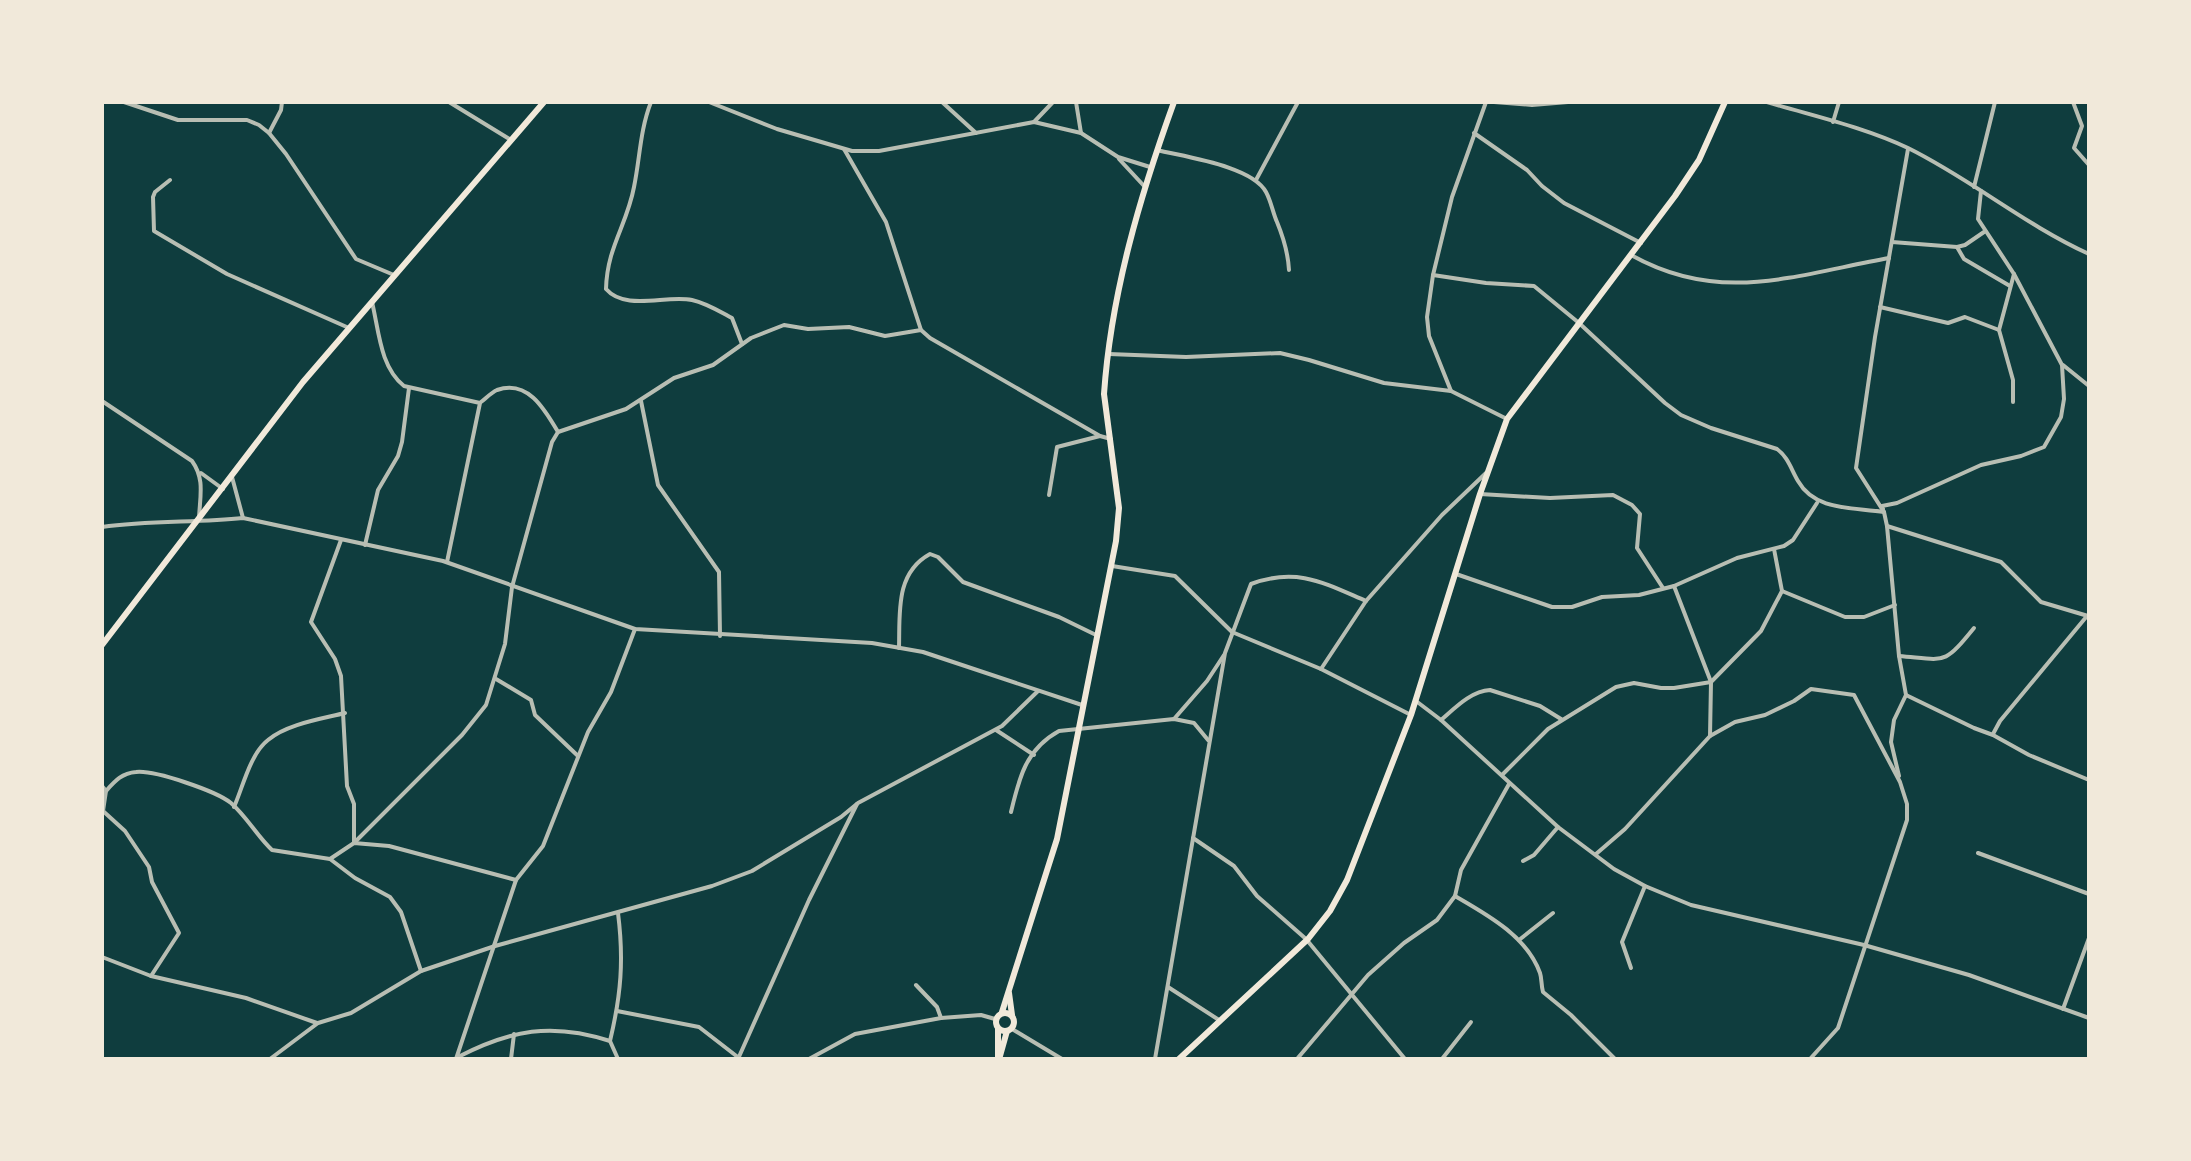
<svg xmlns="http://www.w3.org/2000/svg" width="2191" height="1161" viewBox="0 0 2191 1161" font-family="'Nunito Sans',sans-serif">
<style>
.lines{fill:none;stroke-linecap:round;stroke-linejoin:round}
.minor{stroke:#b8beb3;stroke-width:4}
.secondary{stroke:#f1e9da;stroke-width:6}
.primary{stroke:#f1e9da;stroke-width:6}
</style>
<rect width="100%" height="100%" fill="#0f3d3e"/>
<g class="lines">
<!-- minor -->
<g class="minor">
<polyline points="124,102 178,120 247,120 259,125 269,133 286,154 356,259 394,275"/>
<polyline points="449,102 511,140"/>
<path d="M651,102C640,130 640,158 634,187C627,225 607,247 606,289C625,311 665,295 692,300C706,303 719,311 732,318L742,344"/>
<polyline points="709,102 777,129 852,151 879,151 1034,122 1081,133"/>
<polyline points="942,102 976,133"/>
<polyline points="1076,102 1081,133 1118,157 1150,167"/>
<polyline points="1494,102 1532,105 1568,102"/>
<path d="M1767,102C1813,116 1864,127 1908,148C1971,179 2025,225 2089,254"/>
<polyline points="2073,102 2082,126 2074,148 2089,165"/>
<polyline points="1034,122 1053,102"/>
<polyline points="1833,122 1839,102"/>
<polyline points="269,133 281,110 282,102"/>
<polyline points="1474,133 1527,170 1542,186 1564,203 1641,243"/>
<polyline points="844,149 886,222 921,330 930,338 1100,436 1111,439"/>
<path d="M1157,150C1185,157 1252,166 1266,192C1271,201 1273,213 1277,222C1284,239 1288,252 1289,270"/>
<polyline points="1119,159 1145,187"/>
<polyline points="170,180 155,192 153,197 154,231 227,274 349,328"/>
<polyline points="1256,180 1298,102"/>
<polyline points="1974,187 1995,102"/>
<polyline points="1892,242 1957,247 1965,245 1984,232"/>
<polyline points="1957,247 1964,259 2010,286"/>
<path d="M1631,255C1720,305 1795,275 1889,258"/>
<path d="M1433,275L1486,283L1534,286L1579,323L1665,403L1681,415L1711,428L1777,449C1788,457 1791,469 1798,481C1815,511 1852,507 1884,512"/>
<polyline points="102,286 102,310"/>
<path d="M372,302C379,331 380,367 404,386L480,403L447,562"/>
<polyline points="1880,307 1948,323 1965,317 1999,330"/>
<polyline points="1109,354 1186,357 1280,353 1309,360 1384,383 1451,391 1507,419"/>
<polyline points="2063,365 2089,386"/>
<polyline points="1451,391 1429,336 1427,317 1433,275 1452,197 1486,102"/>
<path d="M102,401L192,461C205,479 200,496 199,518"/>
<polyline points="641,401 658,485 719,572 720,636"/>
<path d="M481,402C485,399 492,392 497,390C528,379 545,410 558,432"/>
<polyline points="2013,402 2013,380 1999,330 2014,274"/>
<polyline points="201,473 223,489"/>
<polyline points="232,477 243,518"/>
<polyline points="1480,494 1550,498 1613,495 1632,505 1640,514 1637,548 1663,588"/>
<polyline points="1049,495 1057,447 1100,436"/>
<polyline points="1883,509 1882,506 1897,503 1981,465 2021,456 2044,447 2061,417 2064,399 2062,365 2014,274 1978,219 1981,191"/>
<polyline points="1887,526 2001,562 2041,602 2088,616"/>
<path d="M102,527C149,520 196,523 243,518L443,561L635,629L872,643L923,652L1082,705"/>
<polyline points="341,540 311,622 335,659 341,676 347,786 354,804 354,842"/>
<polyline points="365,545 378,490 398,456 402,442 409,388"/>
<polyline points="1112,566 1175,576 1232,632 1321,669 1411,715"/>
<polyline points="1456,574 1552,607 1572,607 1602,597 1639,595 1674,586 1737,558 1784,546 1793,540 1817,503"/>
<polyline points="1782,591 1845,617 1864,617 1895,605"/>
<path d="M899,648C900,613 895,573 930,554L938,557L963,582L1059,617L1096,635"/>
<path d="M1899,656C1946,660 1943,666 1974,628"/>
<polyline points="1321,669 1366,601 1442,515 1486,473"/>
<polyline points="496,679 531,700 535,715 578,756"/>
<polyline points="1906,695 1974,728 1993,735 2029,755 2089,780"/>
<polyline points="1416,701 1441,720 1558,827 1614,869 1645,886 1691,905 1864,945 1969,975 2089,1018"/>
<polyline points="1174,719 1207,681 1224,655"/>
<path d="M1441,720C1455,708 1471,691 1490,690L1540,706L1561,719"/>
<polyline points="996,730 1034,755"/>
<polyline points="1993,734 2000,721 2087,616"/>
<polyline points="1710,736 1711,682 1761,631 1782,591 1774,549"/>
<polyline points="1502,775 1548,729 1616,687 1634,683 1661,688 1674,688 1711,682 1674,586"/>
<polyline points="1899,776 1891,742 1894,720 1906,695 1899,656 1887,526 1884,512 1856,468 1875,337 1908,149"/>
<polyline points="102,786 106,791 103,811 125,831 149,867 152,882 179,933 151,976"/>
<path d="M106,791C115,781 122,773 136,772C155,770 216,791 231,803C247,817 257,836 272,850L330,859L355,878L390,897L401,912L421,971"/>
<path d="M234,807C243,787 250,754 268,740C287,724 321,719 345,713"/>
<path d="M1011,812C1019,778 1026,749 1059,731L1174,719L1194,723L1208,740"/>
<polyline points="1193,838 1234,866 1257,896 1306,939 1405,1059"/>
<polyline points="354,843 462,735 486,705 505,644 512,587 552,442 558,432 626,409 674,378 713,365 751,338 784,325 808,329 849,327 885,336 921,330"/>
<polyline points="1978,853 2089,894"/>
<polyline points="1596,854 1625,829 1710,736 1735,722 1765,715 1794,701 1811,689 1854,695 1900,782 1907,804 1907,820 1838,1028 1810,1059"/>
<polyline points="330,859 354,843 389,846 516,880"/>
<polyline points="1523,861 1534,855 1558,827"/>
<path d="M1455,896C1486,914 1527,936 1540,973C1542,979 1541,985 1543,992L1571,1015L1615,1059"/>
<polyline points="1519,940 1553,913"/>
<polyline points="102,957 151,976 246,998 317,1023"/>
<polyline points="1631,968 1622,942 1645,886"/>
<polyline points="916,985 937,1007 941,1018"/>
<polyline points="1168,987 1219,1020"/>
<polyline points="2063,1009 2089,938"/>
<polyline points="617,1011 699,1027 739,1058"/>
<polyline points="1012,1029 1062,1059"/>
<path d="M610,1041C621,995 624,960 618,913"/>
<path d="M458,1057C510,1030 552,1022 610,1041L618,1059"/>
<polyline points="270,1059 318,1023 351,1013 421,971 495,946 712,886 752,871 841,817 858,803 1002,726 1038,691"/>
<polyline points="456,1059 516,880 543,846 588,732 611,692 635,629"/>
<polyline points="511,1059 514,1034"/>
<polyline points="738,1059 809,900 857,804"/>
<polyline points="809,1059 855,1034 941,1018 981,1015 995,1019"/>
<path d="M1155,1059L1225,653L1251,584C1297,567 1324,583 1366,601"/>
<polyline points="1297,1059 1368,975 1404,943 1437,920 1455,896 1461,870 1509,784"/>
<polyline points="1442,1059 1471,1022"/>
</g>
<!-- secondary -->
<g class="secondary">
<polyline points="1009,993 1012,1015"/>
<path d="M1002,1012L1057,839L1116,541L1119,508L1104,394C1111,294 1140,196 1174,102"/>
<circle cx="1005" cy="1022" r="9"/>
<polyline points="1000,1056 1007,1031"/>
<polyline points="998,1059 998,1029"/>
<polyline points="1179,1059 1308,939 1330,911 1347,880 1411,715 1480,494 1507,419 1675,196 1699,160 1725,102"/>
</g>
<!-- primary -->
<polyline class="primary" points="102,645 303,382 544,102"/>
</g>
<!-- border -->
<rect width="2191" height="1161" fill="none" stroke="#f1e9da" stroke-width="208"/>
</svg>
